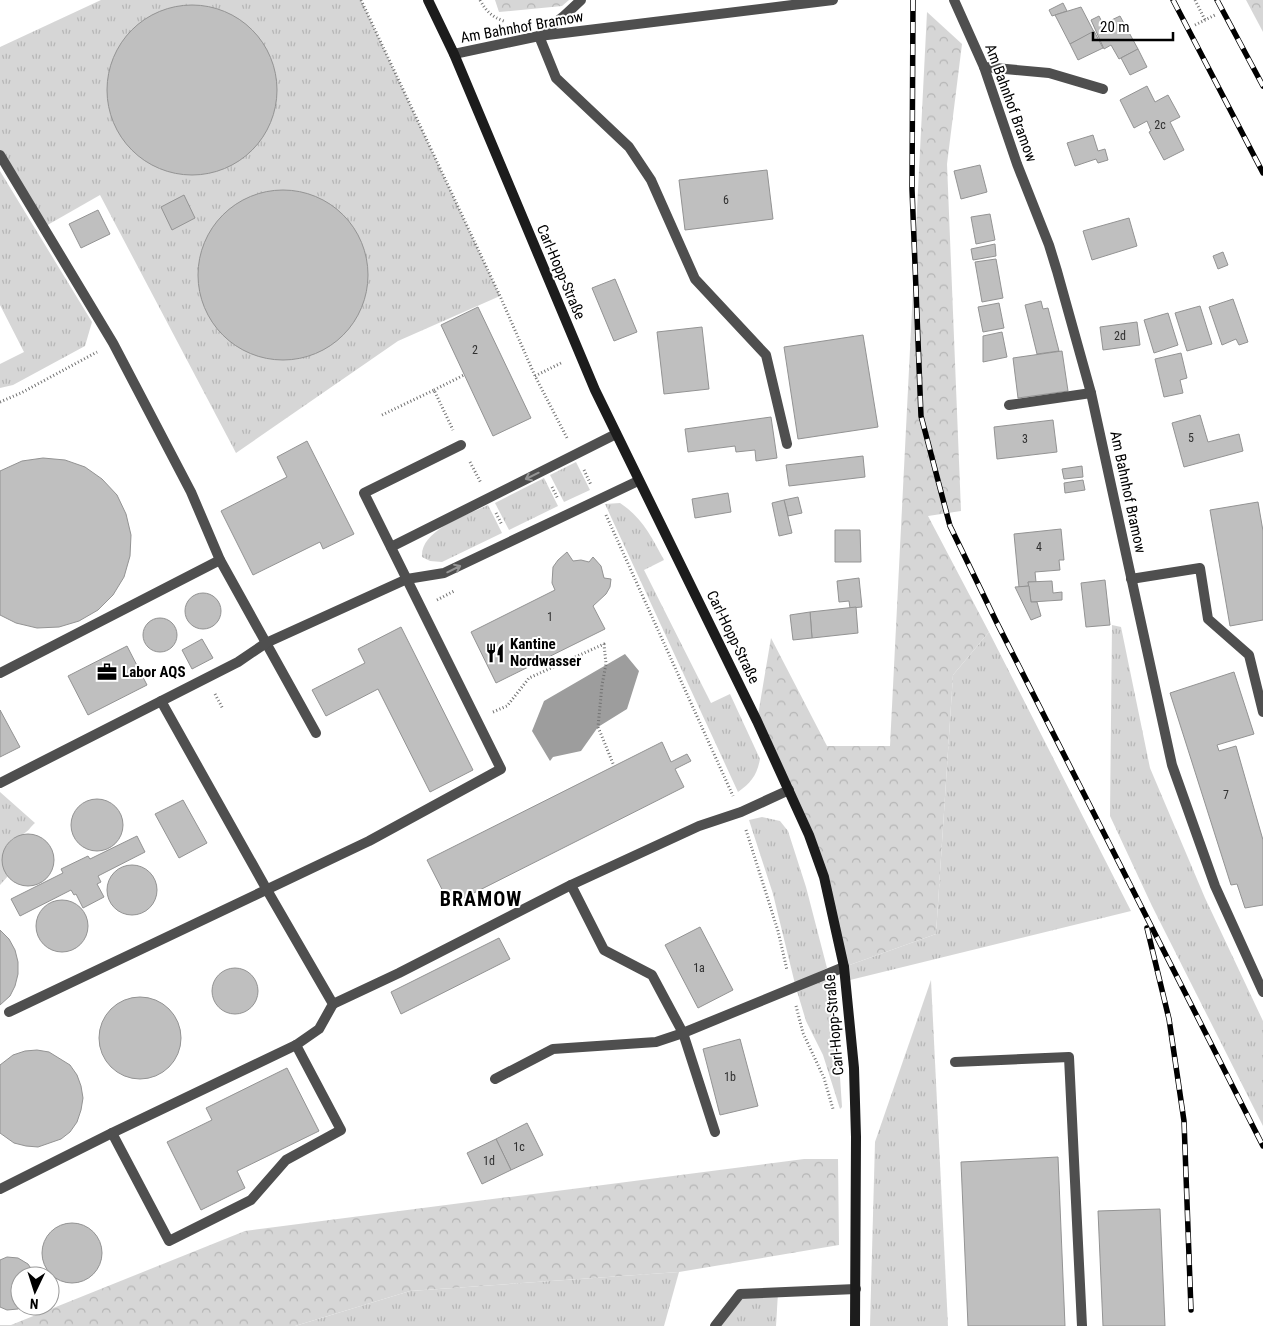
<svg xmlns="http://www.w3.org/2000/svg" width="1263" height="1326" viewBox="0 0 1263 1326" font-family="'Roboto Condensed',sans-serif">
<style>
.grass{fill:url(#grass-tufts)}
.forest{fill:url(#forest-crowns)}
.water{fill:#9d9d9d}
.building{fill:#bfbfbf;stroke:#939393}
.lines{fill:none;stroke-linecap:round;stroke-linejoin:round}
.path{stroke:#717171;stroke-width:3;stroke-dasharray:1 2.5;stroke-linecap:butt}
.lane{stroke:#4f4f4f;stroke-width:10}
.street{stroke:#4f4f4f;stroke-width:10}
.secondary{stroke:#1c1c1c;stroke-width:10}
.rail-casing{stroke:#000;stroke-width:5.5}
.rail{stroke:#fff;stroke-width:4;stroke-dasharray:11;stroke-linecap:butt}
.oneway{stroke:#959595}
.labels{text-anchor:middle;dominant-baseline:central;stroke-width:4;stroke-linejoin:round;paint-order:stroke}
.number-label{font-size:12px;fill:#303030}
.street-label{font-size:15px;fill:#000;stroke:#fff}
.poi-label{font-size:15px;font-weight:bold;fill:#000;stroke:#fff;text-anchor:start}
.district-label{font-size:20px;font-weight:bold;letter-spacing:1px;fill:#000;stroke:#fff}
</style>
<defs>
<pattern id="grass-tufts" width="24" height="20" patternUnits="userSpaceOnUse" patternTransform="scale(1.25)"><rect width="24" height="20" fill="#d6d6d6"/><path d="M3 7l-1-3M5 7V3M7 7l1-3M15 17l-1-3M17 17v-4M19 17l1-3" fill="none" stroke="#b6b6b6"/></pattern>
<pattern id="forest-crowns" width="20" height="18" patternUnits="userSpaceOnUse" patternTransform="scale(1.25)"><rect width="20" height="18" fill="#d6d6d6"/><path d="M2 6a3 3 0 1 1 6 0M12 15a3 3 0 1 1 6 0" fill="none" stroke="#b6b6b6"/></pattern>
</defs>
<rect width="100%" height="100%" fill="#fff"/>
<!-- grass -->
<g class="grass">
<polygon points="101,0 361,0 500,296 398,341 236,453 100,195 44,227 0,155 0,47"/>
<polygon points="0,171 92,322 85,346 13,385 0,388 0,364 24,352 0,305"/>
<polygon points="576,462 590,490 564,502 550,475"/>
<polygon points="544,478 558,506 509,530 495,503"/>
<path d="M620,503C642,517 652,538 664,560L644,570L711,703L730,694L760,759C757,775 751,783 738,792L605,504Z"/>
<path d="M488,505L502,533L442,562L430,561L422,557C420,530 467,515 488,505Z"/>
<polygon points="1112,625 1121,627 1150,768 1205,898 1263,1021 1263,1126 1152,906 1110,816"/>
<polygon points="989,632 1131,911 846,981 844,967 936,934 953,675"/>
<path d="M0,792L35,823C31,826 28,832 23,834C20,837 16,837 12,839C0,850 2,863 8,876L0,885Z"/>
<polygon points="762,817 780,821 788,831 806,887 827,968 795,984 773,894 749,820"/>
<polygon points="828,978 839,1062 842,1107 840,1109 823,1055 806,1021 797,991"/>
<polygon points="931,980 948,1326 870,1326 875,1142"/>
<polygon points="679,1272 664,1326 295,1326 410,1291"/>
<polygon points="778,1293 776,1326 721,1326 740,1294"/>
</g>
<!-- forest -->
<g class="forest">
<polygon points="495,0 569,0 562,6 499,12"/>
<polygon points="1246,0 1263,0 1263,32"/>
<polygon points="927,12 962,44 947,164 961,511 928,516 989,632 953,675 936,934 844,967 824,877 757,721 771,638 827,746 890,746"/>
<polygon points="804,1159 838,1159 839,1245 679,1272 410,1291 295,1326 0,1326 0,1325 11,1325 245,1231"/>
</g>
<!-- water -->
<polygon class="water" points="625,654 639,671 627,709 598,727 581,751 553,757 550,761 532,731 544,701"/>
<!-- building -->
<g class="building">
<polygon points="1063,3 1067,11 1052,16 1049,10"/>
<circle cx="192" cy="90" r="85"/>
<polygon points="1081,7 1094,32 1070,44 1055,15"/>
<polygon points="1099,16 1103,24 1120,16 1138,49 1119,59 1111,45 1104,49 1091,20"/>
<polygon points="1094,31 1103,48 1078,60 1070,44"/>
<polygon points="1138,49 1147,67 1130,75 1121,58"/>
<polygon points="1147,86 1155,102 1168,95 1180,117 1170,122 1184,150 1164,160 1149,132 1151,131 1147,121 1134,128 1120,100"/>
<polygon points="1093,135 1098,151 1105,149 1108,160 1098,163 1096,159 1075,166 1067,143"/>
<polygon points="980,165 987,192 961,199 954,171"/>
<polygon points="767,170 773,219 685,230 679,180"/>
<circle cx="283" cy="275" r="85"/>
<polygon points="184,195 195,218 172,230 161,207"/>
<polygon points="98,210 110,234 81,248 69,224"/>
<polygon points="990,214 995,240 976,244 971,217"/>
<polygon points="1129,218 1137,246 1092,260 1083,231"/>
<polygon points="995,244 996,256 973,260 971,249"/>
<polygon points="1223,252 1228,265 1218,269 1213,256"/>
<polygon points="996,259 1003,298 982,302 975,262"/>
<polygon points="615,279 637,332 614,341 592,288"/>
<polygon points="1233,299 1248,342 1239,345 1236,339 1222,345 1209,307"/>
<polygon points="1041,301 1043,309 1048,308 1059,351 1037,354 1025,305"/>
<polygon points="999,303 1004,328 983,332 978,307"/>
<polygon points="1200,306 1212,344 1187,351 1175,313"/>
<polygon points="478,307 531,418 493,436 441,325"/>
<polygon points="1168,313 1178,345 1154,353 1144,320"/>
<polygon points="1137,322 1140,345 1103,350 1100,327"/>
<polygon points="702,327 709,389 664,394 657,332"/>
<polygon points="1002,332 1007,357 983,362 983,336"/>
<polygon points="863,335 878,427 798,439 784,347"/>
<polygon points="1062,351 1068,391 1018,398 1013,358"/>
<polygon points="1181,353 1187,378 1180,380 1183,393 1164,397 1155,359"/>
<polygon points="1200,415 1208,442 1239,434 1243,451 1184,467 1172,423"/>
<polygon points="771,417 777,458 756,461 755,450 736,452 735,446 688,452 685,429"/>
<polygon points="1053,420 1057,452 997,459 994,427"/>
<polygon points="307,441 354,534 323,549 320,542 253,575 221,511 287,477 277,457"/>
<polygon points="863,456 865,477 789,486 786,465"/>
<polygon points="43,458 65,460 85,467 102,479 117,495 126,514 131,535 130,556 124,577 113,595 98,610 79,621 59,627 37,628 16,623 0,615 0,471 22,461"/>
<polygon points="1082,466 1083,477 1064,479 1062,469"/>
<polygon points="1083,480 1085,490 1065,493 1064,483"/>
<polygon points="728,493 731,512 695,518 692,499"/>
<polygon points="798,497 802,513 788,516 784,500"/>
<polygon points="784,500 792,533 779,536 772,503"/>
<polygon points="1258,502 1263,531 1263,620 1230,626 1210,510"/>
<polygon points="1061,529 1064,560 1059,560 1060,570 1035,572 1036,582 1028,582 1029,586 1019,587 1014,534"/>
<polygon points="835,530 860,530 861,562 835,562"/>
<polygon points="567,552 573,561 581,560 589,562 593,557 601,566 604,578 611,579 610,587 606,594 593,606 605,629 496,683 471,632 555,590 552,583 553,567 558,560"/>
<polygon points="859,578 862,607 850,608 849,601 839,602 837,581"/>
<polygon points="1105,580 1110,625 1086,627 1081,583"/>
<polygon points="1052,581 1053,593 1062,592 1062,600 1031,602 1028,582"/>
<polygon points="1029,586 1031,602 1037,602 1041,616 1031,620 1015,587"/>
<circle cx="203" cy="611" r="18"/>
<polygon points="856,607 858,633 812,638 810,612"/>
<polygon points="810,612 812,638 793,640 790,615"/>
<circle cx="160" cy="635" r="17"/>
<polygon points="401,627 473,770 430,792 378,689 326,716 312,690 365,663 358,649"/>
<polygon points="202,639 213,658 192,669 182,650"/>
<polygon points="127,646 147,685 88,715 68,676"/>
<polygon points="1234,672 1254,734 1217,745 1219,751 1236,746 1263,840 1263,905 1245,908 1237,884 1231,885 1170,693"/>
<polygon points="0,710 20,747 0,757"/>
<polygon points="662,742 671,762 687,754 691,761 675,769 684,787 450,905 427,860"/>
<circle cx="97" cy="825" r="26"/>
<polygon points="183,800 207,843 179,858 155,814"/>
<circle cx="28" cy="860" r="26"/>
<polygon points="137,836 145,852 98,876 101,882 97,884 104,897 83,908 76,894 74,895 71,890 20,916 11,899 63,873 61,869 88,856 90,859"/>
<circle cx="132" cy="890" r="25"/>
<circle cx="62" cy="926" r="26"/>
<polygon points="700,927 733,990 698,1008 665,945"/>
<polygon points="0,930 9,939 15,950 18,962 18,974 15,986 10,996 0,1005"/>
<polygon points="499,938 510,959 401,1014 391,992"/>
<circle cx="235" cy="991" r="23"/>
<circle cx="140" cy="1038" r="41"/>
<polygon points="740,1039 758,1106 720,1115 703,1049"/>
<polygon points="37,1050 49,1052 70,1065 77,1075 81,1086 83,1098 81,1110 77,1122 70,1132 61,1139 38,1147 26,1146 14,1143 0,1133 0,1065 13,1055 25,1051"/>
<polygon points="287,1068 319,1131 237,1171 245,1188 201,1210 167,1142 212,1120 206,1108"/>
<polygon points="527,1123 543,1155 511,1170 496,1139"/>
<polygon points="496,1139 511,1170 482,1184 467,1153"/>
<polygon points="1058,1157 1065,1326 968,1326 961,1162"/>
<polygon points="1160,1209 1165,1326 1103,1326 1098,1211"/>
<circle cx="72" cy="1253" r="30"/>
<polygon points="7,1257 18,1258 28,1264 34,1273 35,1276 20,1276 20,1306 23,1306 18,1309 7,1310 0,1307 0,1260"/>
</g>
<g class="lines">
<!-- path -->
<g class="path">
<polyline points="361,0 500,296 535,376 567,438"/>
<path d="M480,0C486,11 492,17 504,21"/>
<polyline points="1195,0 1205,20"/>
<polyline points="1195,25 1215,15"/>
<polyline points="535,376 561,363 562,365"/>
<polyline points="434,390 464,375"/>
<polyline points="0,402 21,393 97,352"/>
<polyline points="382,415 434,390 453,430"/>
<polyline points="470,462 481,483"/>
<polyline points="584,470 591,485"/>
<polyline points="552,487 558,499"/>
<polyline points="496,513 502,525"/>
<polyline points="606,515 733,796"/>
<polyline points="437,600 454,591"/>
<polyline points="215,694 223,709"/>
<polyline points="493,712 507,706 529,678 604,644 606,664 602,685 598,727 614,766"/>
<polyline points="746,830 778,931 787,970"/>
<polyline points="796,1006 803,1033 824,1078 833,1109"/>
</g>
<!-- lane -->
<g class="lane">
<polyline points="581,0 564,16 539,36 556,78 629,147 651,180 695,279 766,355 787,444"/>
<polyline points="984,67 1049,73 1103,89"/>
<polyline points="0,155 113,343 191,492 220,560 316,733"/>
<polyline points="1009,405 1091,393"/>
<polyline points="391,547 616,434"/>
<polyline points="1131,579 1200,568 1208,619 1249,655 1263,712"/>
<polyline points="0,673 220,560"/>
<polyline points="0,783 238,662 266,643 407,579 444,573 638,481"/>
<polyline points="571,885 604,950 652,975 683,1033 715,1132"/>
<polyline points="333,1004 399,973 571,885 699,826 741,812 789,790"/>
<polyline points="9,1012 369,841 501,769 364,493 461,445"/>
<polyline points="955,1062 1069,1057 1082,1326"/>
<polyline points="495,1079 553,1049 656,1042 683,1033 844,967"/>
<polyline points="112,1133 169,1241 251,1200 286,1160 341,1130 296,1045"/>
<polyline points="0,1189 112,1133 296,1045 319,1029 333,1004 267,890 161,701"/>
<polyline points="715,1326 740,1294 856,1289"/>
</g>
<!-- street -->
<g class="street">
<polyline points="954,0 984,67 1017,164 1049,245 1057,271 1091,393 1172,765 1215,886 1263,992"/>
<polyline points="454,54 539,36 833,0"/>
</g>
<!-- secondary -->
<polyline class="secondary" points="428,0 454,54 595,390 757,721 809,835 824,877 844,967 854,1068 856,1137 855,1326"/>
<defs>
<g id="rail">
<polyline points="913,0 912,189 921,416 950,526 997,623 1263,1146"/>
<polyline points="1173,0 1263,173"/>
<polyline points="1217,0 1263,86"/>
<polyline points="1147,928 1169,1019 1184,1121 1191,1310"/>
</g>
</defs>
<!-- rail casing -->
<use href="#rail" class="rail-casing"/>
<!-- rail -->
<use href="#rail" class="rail"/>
</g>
<!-- one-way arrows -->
<defs><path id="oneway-shaft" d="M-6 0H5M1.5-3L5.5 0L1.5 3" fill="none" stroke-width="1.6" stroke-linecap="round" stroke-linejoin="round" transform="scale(1.25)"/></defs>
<g class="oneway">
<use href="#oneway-shaft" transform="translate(532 476) rotate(154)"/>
<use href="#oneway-shaft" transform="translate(454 569) rotate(-26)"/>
</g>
<!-- icons -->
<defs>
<symbol id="restaurant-bare" viewBox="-9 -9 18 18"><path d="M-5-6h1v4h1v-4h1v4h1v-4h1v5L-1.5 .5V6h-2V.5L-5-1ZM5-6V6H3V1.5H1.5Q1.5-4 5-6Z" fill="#000" stroke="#fff" stroke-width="2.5" paint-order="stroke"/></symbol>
<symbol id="office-bare" viewBox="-9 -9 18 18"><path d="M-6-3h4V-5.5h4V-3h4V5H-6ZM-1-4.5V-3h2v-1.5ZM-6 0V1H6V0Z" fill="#000" stroke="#fff" stroke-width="2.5" paint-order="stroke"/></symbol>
</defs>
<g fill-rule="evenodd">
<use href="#restaurant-bare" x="481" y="639" width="28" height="28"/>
<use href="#office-bare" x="93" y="658" width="28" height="28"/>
</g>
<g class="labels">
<!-- number labels -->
<g class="number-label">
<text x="1160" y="125">2c</text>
<text x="726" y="200">6</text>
<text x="1120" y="336">2d</text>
<text x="475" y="350">2</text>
<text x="1191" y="438">5</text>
<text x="1025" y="439">3</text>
<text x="1039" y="547">4</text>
<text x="550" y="617">1</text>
<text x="1226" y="795">7</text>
<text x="699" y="968">1a</text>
<text x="730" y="1077">1b</text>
<text x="519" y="1147">1c</text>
<text x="489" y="1161">1d</text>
</g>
<!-- street labels -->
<g class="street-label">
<text transform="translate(522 27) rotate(-10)">Am Bahnhof Bramow</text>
<text transform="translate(1011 103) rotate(70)">Am Bahnhof Bramow</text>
<text transform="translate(561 272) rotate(67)">Carl-Hopp-Straße</text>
<text transform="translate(1128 492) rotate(78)">Am Bahnhof Bramow</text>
<text transform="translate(733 637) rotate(64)">Carl-Hopp-Straße</text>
<text transform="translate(834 1025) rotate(-95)">Carl-Hopp-Straße</text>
</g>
<!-- poi labels -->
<g class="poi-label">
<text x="510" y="644">Kantine<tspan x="510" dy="17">Nordwasser</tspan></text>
<text x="122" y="672">Labor AQS</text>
</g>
<!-- district labels -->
<g class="district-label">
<text x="481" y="899">BRAMOW</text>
</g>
</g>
<!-- north arrow -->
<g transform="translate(35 1291) rotate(184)"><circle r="24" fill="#ffffff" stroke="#999999"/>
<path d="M0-4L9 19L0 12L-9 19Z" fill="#000000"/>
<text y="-8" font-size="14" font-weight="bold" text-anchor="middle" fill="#000000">N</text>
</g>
<!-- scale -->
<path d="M1093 32v8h80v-8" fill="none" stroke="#000000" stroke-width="2.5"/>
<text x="1100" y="32" font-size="15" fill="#000000" stroke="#ffffff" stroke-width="4" paint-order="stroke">20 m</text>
</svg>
